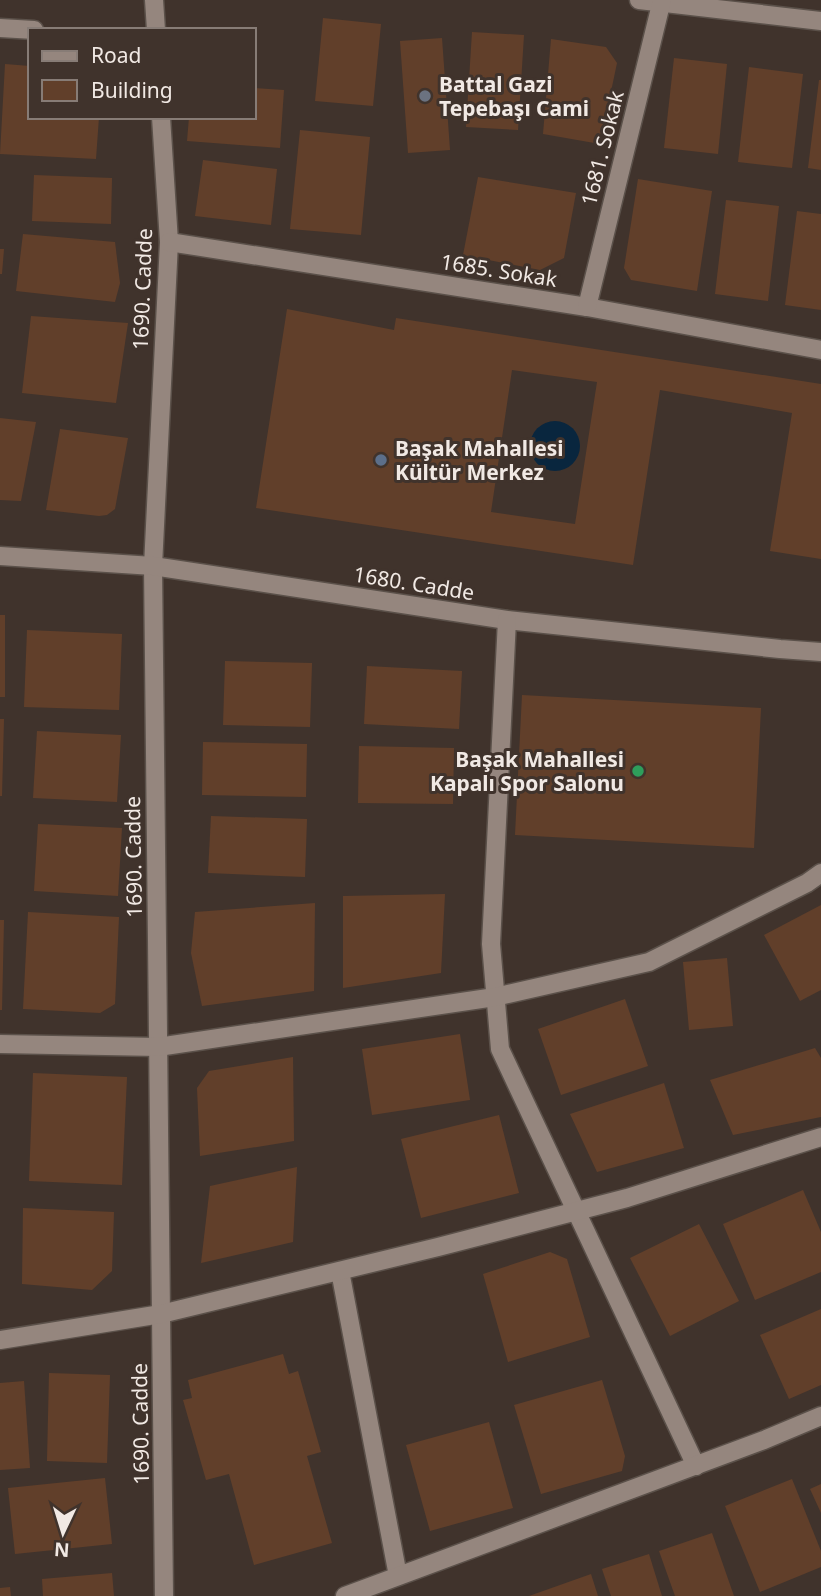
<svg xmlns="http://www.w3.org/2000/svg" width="821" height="1596" viewBox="0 0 821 1596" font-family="'Noto Sans',sans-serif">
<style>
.water{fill:#09263e}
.building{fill:#613f2a;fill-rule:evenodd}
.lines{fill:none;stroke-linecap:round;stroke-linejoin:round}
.minor-casing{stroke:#5b514a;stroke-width:21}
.minor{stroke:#95867e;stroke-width:18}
.worship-dot{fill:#6b7280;stroke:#40332c;stroke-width:2.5}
.service-dot{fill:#5c6f8a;stroke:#40332c;stroke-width:2.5}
.leisure-dot{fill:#2e9e5b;stroke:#40332c;stroke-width:2.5}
.labels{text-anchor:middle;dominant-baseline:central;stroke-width:6;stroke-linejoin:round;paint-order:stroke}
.poi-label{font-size:21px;font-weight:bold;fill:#f1e9e4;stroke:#40332c;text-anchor:start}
.street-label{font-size:21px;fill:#f1e9e4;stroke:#40332c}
</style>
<rect width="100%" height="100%" fill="#40332c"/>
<!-- water -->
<circle class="water" cx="555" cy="446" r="25"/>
<!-- building -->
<g class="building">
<polygon points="323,18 381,24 373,106 315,101"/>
<polygon points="472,32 524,35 518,130 466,127"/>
<polygon points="442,38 450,150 408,153 400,41"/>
<polygon points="551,39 606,47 617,63 600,144 543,134"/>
<polygon points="674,58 727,64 718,154 664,148"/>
<polygon points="5,64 30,66 30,117 99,117 96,159 0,154"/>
<polygon points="749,67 803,74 792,168 738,162"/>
<polygon points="819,80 821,80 821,170 808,168"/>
<polygon points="254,88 284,90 280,148 187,141 189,117 254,117"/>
<polygon points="300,130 370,137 361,235 290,229"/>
<polygon points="203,160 277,169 271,225 195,216"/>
<polygon points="34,175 112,178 111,224 32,221"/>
<polygon points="478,177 576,193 564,258 540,270 463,255"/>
<polygon points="638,179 712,191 697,291 631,280 624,268"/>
<polygon points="726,200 779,206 768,301 715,294"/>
<polygon points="797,211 821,214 821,310 785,305"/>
<polygon points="23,234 115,242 120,283 115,302 16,291"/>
<polygon points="0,249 4,249 2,274 0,274"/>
<path d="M287,309L394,330L396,318L821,384V559L770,551L792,413L660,390L633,565L256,508ZM512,370L597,382L575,524L491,512Z"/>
<polygon points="31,316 128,323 116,403 22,393"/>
<polygon points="0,418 36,422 21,501 0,500"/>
<polygon points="60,429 128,438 115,509 107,515 99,516 46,510"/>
<rect x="0" y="615" width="5" height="82"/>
<polygon points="27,630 122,634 119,710 24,707"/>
<polygon points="225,661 312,663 310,727 223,725"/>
<polygon points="367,666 462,671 459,729 364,724"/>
<polygon points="522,695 761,708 754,848 515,835"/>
<polygon points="0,719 4,719 2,796 0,796"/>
<polygon points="37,731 121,735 117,802 33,798"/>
<polygon points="203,742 307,744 306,797 202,795"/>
<polygon points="359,746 454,748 453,804 358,803"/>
<polygon points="211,816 307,819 305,877 208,873"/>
<polygon points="38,824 122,828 118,896 34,891"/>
<polygon points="445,894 441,973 343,988 343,896"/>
<polygon points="315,903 314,991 202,1006 191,953 195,912"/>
<polygon points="821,905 821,990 800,1001 764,935"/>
<polygon points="28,912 119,917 115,1004 100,1013 23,1009"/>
<polygon points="0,920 4,920 2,1010 0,1010"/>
<polygon points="727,958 733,1026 689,1030 683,962"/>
<polygon points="625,999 648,1066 561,1095 538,1029"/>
<polygon points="460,1034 470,1100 372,1115 362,1049"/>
<polygon points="815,1048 821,1058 821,1117 733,1135 710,1080"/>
<polygon points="293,1057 294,1141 200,1156 197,1088 209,1071"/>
<polygon points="33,1073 127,1077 122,1185 29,1181"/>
<polygon points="664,1083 684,1148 597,1172 570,1114"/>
<polygon points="499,1115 519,1193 421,1218 401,1139"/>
<polygon points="297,1167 293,1242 201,1263 210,1186"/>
<polygon points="803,1190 821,1232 821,1272 755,1300 723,1224"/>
<polygon points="23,1208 114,1212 112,1271 92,1290 22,1284"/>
<polygon points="699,1224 739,1301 670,1336 630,1258"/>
<polygon points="550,1252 567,1259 590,1337 508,1362 483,1274"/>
<polygon points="821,1309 821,1385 789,1399 760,1335"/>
<polygon points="283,1354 289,1374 298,1371 321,1452 307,1456 332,1543 254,1565 229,1474 206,1480 183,1400 192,1398 188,1380"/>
<polygon points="49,1373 110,1375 107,1463 47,1461"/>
<polygon points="602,1380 625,1456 622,1471 541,1494 514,1405"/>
<polygon points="24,1381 30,1468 0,1470 0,1383"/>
<polygon points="489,1422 513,1508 430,1531 406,1445"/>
<polygon points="105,1478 112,1544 15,1554 8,1488"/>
<polygon points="792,1479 821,1551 821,1567 760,1592 725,1506"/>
<polygon points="821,1484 821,1513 810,1489"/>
<polygon points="712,1533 734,1596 675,1596 659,1551"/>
<polygon points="649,1554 662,1596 611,1596 602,1569"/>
<polygon points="112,1573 114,1596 43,1596 42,1579"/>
<polygon points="591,1574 598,1596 529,1596"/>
<polygon points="10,1587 11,1596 0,1596 0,1588"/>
</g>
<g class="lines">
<defs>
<g id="minor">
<polyline points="154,0 156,30"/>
<polyline points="639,0 821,21"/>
<polyline points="0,28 34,30"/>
<polyline points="161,117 169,242 153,566 164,1596"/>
<polyline points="169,242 587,307 821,350"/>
<polyline points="587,307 662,0"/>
<polyline points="0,556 153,566 507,620 780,649 821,652"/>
<polyline points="507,620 491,944 500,1049 696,1466"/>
<polyline points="0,1044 158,1047 495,997 649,962 807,883 821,873"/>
<polyline points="340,1271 398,1576"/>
<polyline points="0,1340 161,1314 438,1247 627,1198 821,1137"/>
<polyline points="345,1596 764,1440 821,1416"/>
</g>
</defs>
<!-- minor casing -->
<use href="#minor" class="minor-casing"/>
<!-- minor -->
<use href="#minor" class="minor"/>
</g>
<!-- markers -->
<circle class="worship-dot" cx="425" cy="96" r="7"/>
<circle class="service-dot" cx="381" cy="460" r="7"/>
<circle class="leisure-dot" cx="638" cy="771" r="7"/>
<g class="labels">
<!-- poi labels -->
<g class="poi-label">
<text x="439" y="84">Battal Gazi<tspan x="439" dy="24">Tepebaşı Cami</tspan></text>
<text x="395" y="448">Başak Mahallesi<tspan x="395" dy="24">Kültür Merkez</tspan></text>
<text x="624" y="759" text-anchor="end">Başak Mahallesi<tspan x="624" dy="24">Kapalı Spor Salonu</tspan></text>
</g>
<!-- street labels -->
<g class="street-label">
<text transform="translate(602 148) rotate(-76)">1681. Sokak</text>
<text transform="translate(499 270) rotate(9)">1685. Sokak</text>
<text transform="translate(142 289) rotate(-88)">1690. Cadde</text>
<text transform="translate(414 583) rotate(9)">1680. Cadde</text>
<text transform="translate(133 857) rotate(-91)">1690. Cadde</text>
<text transform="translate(140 1424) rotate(-91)">1690. Cadde</text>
</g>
</g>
<!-- legend -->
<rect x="28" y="28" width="228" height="91" fill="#40332c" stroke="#877c76" stroke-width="2"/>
<rect x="42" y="51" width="35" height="10" fill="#95867e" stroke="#877c76" stroke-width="2"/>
<text x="91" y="63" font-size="21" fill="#f1e9e4">Road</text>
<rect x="42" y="80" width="35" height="21" fill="#613f2a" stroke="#877c76" stroke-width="2"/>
<text x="91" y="98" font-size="21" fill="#f1e9e4">Building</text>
<!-- north arrow -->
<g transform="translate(63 1533) rotate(184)" stroke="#40332c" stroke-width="5" paint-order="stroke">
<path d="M0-5L12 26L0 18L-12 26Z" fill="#f1e9e4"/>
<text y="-10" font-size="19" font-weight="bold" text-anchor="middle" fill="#f1e9e4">N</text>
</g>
</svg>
